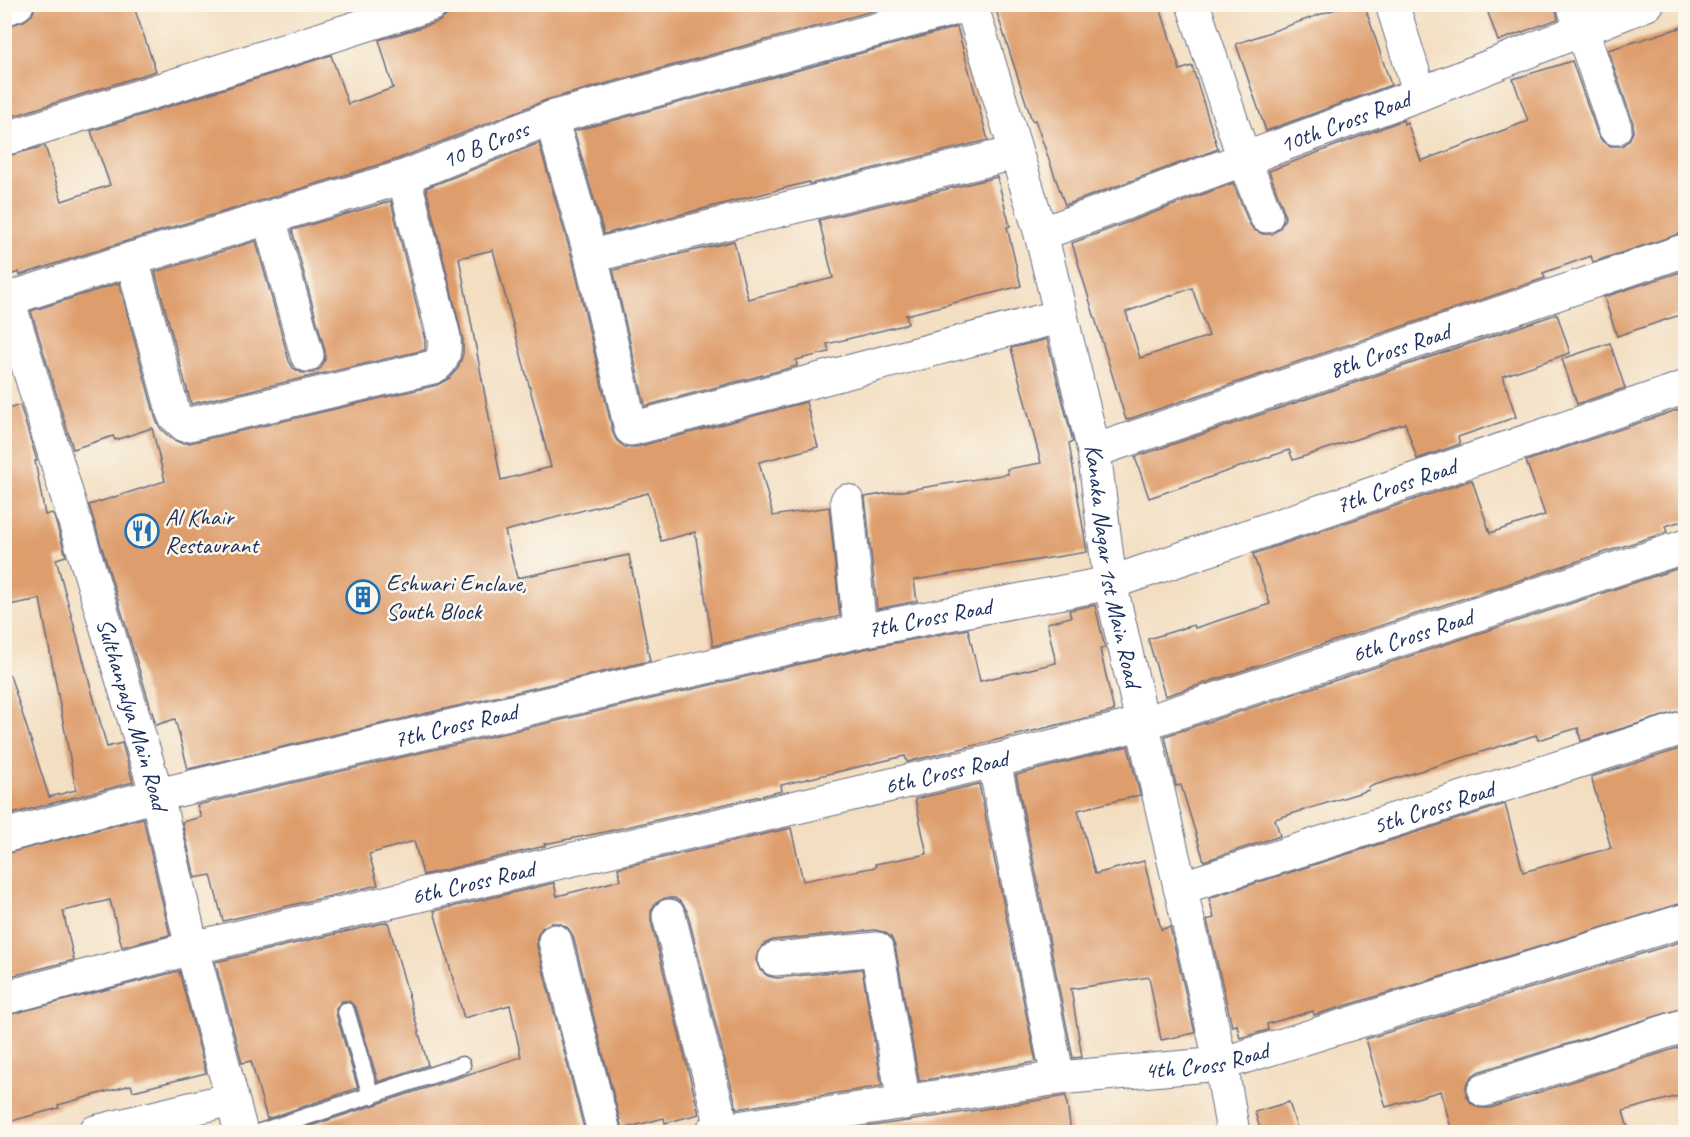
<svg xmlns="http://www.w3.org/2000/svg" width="1690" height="1137" viewBox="0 0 1690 1137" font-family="Caveat,sans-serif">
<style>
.building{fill:#de9d6c;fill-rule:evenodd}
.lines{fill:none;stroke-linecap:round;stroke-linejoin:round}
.service-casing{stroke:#676c81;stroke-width:19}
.minor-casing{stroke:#676c81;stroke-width:35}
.tertiary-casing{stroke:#676c81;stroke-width:35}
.service{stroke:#fff;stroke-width:16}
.minor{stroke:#fff;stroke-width:33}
.tertiary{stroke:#fff;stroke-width:33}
.labels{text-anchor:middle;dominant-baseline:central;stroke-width:5;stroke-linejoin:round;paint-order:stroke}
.street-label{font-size:24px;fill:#1b2f5e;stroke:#fbf7ec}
.poi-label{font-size:24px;fill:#1b2f5e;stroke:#fbf7ec;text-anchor:start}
</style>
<rect width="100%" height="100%" fill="#fbf7ec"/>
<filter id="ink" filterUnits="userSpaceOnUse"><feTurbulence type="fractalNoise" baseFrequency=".0167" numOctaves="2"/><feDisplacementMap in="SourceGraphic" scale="12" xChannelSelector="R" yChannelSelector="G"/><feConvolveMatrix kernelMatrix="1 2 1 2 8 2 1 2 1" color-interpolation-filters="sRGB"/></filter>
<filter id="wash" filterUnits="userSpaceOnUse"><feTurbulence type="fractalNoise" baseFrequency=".008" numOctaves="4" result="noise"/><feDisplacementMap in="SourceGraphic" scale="24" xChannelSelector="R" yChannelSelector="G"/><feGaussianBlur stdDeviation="1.35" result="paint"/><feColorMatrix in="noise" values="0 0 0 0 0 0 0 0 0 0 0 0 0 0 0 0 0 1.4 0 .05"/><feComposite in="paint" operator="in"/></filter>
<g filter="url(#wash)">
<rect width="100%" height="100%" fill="#f3dec1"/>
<g id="blocks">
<!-- building -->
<g class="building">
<polygon points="44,4 133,4 156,71 4,119 4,27 24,21 32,15 35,7"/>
<polygon points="450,4 898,4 546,100 398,159 127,241 20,275 19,272 10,275 4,258 4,157 45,146 62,201 110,185 91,131 331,55 348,104 393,88 379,40 438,22 446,16"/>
<polygon points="994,4 1159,4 1180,70 1192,66 1218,149 1065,205 1035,120 1032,121"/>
<polygon points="1350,4 1364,4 1391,85 1266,131 1236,44"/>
<polygon points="1485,4 1555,4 1558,19 1498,41"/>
<path d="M1686,26V232L1593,262L1591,256L1543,273L1545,278L1126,420L1072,243L1233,183L1249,223L1254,230L1263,234H1272L1280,228L1285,218L1283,209L1269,171L1403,120L1404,124L1407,122L1421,161L1528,121L1513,79L1572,61L1598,135L1603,142L1611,146H1622L1629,140L1633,132V123L1608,50ZM1192,288L1209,336L1140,358L1126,312Z"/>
<polygon points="957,27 988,140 810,184 809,182 604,234 574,131"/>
<path d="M539,143L573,261L613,433L617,441L625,447H636L806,402L818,447L759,462L773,516L829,507L840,616L713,646L695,532L661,541L648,493L505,531L517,578L629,555L650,661L188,769L175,719L156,725L89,505L165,481L152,428L115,440L113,436L73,449L31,311L119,283L156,420L161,429L172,439L181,443H189L437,385L450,378L458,368L463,354V340L426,188ZM493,250L551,467L501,480L459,258Z"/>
<polygon points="997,177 1010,226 1007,227 1021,286 906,315 908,324 827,344 829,352 796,360 797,366 645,406 613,270 734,241 748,299 833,278 819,220"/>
<polygon points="391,201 425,340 425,350 191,404 155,272 256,241 289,361 293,368 302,373 313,373 321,368 325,359 325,351 292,230"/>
<polygon points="1686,270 1686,313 1617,336 1604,297"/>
<polygon points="1557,314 1570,353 1503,376 1516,417 1458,437 1460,444 1417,459 1405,423 1293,460 1289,450 1149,498 1135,457"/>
<polygon points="1047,339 1073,442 1069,443 1087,552 914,580 917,601 877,609 865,497 1008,474 1007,469 1041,463 1011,348"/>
<polygon points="1610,343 1625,388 1577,404 1562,359"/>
<polygon points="20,405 37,461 35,461 45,515 52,513 54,516 66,556 56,559 107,747 122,743 133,782 4,816 4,676 10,675 49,797 76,790 40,599 4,606 4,410"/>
<polygon points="1686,407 1686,520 1665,526 1667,532 1165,696 1148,639 1194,625 1195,628 1270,604 1253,554 1472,480 1490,533 1545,515 1526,461"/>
<polygon points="1679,568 1681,575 1686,573 1686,709 1581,741 1578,728 1538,740 1536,735 1368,787 1369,790 1275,819 1280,836 1204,861 1181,785 1176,786 1165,736"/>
<polygon points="1095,605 1105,648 1100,649 1114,711 907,762 905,756 781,785 782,791 605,832 544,844 545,846 423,875 414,841 369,854 378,885 223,921 211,875 195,878 182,822 201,817 197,805 864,649 968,629 980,681 1056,663 1047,623 1071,617 1069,610"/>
<polygon points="1128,746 1140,795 1078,810 1095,874 1144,861 1161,929 1170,927 1195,1033 1161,1040 1149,977 1071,989 1082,1057 1073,1058 1016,775"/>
<polygon points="1686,747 1686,902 1338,1008 1314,1015 1313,1011 1267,1024 1268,1030 1240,1038 1237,1025 1232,1026 1207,920 1214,918 1209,898 1505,804 1523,872 1611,848 1591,777"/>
<polygon points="979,784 1036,1062 919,1081 895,946 891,937 884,932 875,930 773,940 764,944 758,952 756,960 760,970 768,976 777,978 862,969 882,1086 737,1109 687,911 682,903 675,898 665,898 656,903 651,911 651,921 699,1114 665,1123 664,1118 622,1129 573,936 568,928 559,923 551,923 542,928 537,937 537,946 585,1132 292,1132 521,1057 510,1005 464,1018 434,911 554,883 557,896 621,880 618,868 791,828 803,881 876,867 875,864 927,854 915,799"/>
<polygon points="143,818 170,935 122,947 110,900 63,911 74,960 4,978 4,854"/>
<polygon points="388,922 428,1065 378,1082 356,1008 349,1001 342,1001 336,1008 336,1014 358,1088 267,1119 251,1061 242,1063 215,962"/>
<polygon points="1686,940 1686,1007 1478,1072 1471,1077 1466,1085 1466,1095 1471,1103 1479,1108 1490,1108 1686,1045 1686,1094 1623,1111 1629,1132 1452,1132 1441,1091 1386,1107 1366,1039"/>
<polygon points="179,971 206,1073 133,1091 131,1085 58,1105 59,1108 4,1123 4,1016"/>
<polygon points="1066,1096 1071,1132 830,1132 907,1121"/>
<polygon points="1289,1102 1298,1132 1261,1132 1255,1112"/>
</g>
</g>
</g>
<g filter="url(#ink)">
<use href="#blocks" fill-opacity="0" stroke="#676c81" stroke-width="1.5"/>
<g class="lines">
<defs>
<g id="service">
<polyline points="346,1011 371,1096"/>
<polyline points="260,1132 462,1065"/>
</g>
<g id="minor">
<polyline points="1193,4 1244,159 1266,216"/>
<polyline points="1392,4 1420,94"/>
<polyline points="1573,4 1615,128"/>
<polyline points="4,9 17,4"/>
<polyline points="551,118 591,256"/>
<polyline points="4,139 432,4"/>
<polyline points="1015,153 591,256 631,429 1061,316"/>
<polyline points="269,218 307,355"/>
<path id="s1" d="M1041,234L1420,94L1647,4"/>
<path d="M132,259L174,415L185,425L433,367C445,361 445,349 444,337L404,177"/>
<path id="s2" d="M8,299L132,259L404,177L551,118L971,4"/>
<path id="s3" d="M1094,451L1686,250"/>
<polyline points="847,501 860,631"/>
<polyline points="994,761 1058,1078"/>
<path id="s4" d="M4,836L157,795L860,631L1110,583L1686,387"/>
<path id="s5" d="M1180,888L1686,727"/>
<polyline points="669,916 723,1131"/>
<polyline points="555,941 604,1132"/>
<polyline points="775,959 877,949 904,1103"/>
<path id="s6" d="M4,998L192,948L994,761L1144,723L1686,546"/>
<polyline points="1484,1090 1686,1025"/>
<polyline points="95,1132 231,1099"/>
<path id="s7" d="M712,1132L1058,1078L1221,1064L1686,920"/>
</g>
<g id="tertiary">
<path id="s8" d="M971,4L1041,234L1094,451L1110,583L1221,1064L1233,1132"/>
<path id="s9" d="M4,301L8,299L157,795L192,948L241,1132"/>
</g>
</defs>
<!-- service casing -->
<use href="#service" class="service-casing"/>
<!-- minor casing -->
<use href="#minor" class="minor-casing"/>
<!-- tertiary casing -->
<use href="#tertiary" class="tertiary-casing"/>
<!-- service -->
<use href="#service" class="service"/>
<!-- minor -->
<use href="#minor" class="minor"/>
<!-- tertiary -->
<use href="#tertiary" class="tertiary"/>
</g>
</g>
<!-- icons -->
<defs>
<symbol id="restaurant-ring" viewBox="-11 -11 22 22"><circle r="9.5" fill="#fbf7ec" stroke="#1f6fb2" stroke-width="1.5"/><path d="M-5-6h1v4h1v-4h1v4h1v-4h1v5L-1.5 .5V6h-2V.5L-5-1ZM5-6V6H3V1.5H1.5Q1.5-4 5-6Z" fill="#1f6fb2"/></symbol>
<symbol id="building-ring" viewBox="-11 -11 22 22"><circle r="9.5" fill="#fbf7ec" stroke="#1f6fb2" stroke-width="1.5"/><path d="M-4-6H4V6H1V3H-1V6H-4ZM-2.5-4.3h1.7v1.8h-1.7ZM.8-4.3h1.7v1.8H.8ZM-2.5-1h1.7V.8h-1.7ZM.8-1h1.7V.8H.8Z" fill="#1f6fb2"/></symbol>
</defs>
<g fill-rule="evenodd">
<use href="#restaurant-ring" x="123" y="512" width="38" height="38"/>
<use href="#building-ring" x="344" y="578" width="38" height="38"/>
</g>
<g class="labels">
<!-- street labels -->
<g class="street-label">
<text stroke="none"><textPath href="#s1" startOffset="324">10th Cross Road</textPath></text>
<text stroke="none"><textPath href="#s2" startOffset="502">10 B Cross</textPath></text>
<text stroke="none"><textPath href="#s3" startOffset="312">8th Cross Road</textPath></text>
<text stroke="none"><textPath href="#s4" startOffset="1437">7th Cross Road</textPath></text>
<text stroke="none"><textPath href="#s8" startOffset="580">Kanaka Nagar 1st Main Road</textPath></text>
<text stroke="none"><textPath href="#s4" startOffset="951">7th Cross Road</textPath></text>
<text stroke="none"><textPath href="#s6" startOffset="1455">6th Cross Road</textPath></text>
<text stroke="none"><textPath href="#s9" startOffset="438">Sulthanpalya Main Road</textPath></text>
<text stroke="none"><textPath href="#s4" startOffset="465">7th Cross Road</textPath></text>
<text stroke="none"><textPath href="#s6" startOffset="969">6th Cross Road</textPath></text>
<text stroke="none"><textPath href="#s5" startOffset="266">5th Cross Road</textPath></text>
<text stroke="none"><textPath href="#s6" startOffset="483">6th Cross Road</textPath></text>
<text stroke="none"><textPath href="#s7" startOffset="500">4th Cross Road</textPath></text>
</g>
<!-- poi labels -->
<g class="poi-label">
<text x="165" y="517">Al Khair<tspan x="165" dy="28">Restaurant</tspan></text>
<text x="386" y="583">Eshwari Enclave,<tspan x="386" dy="28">South Block</tspan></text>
</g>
</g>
<!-- margin -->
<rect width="1690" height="1137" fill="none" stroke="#fbf7ec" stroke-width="24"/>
</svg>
